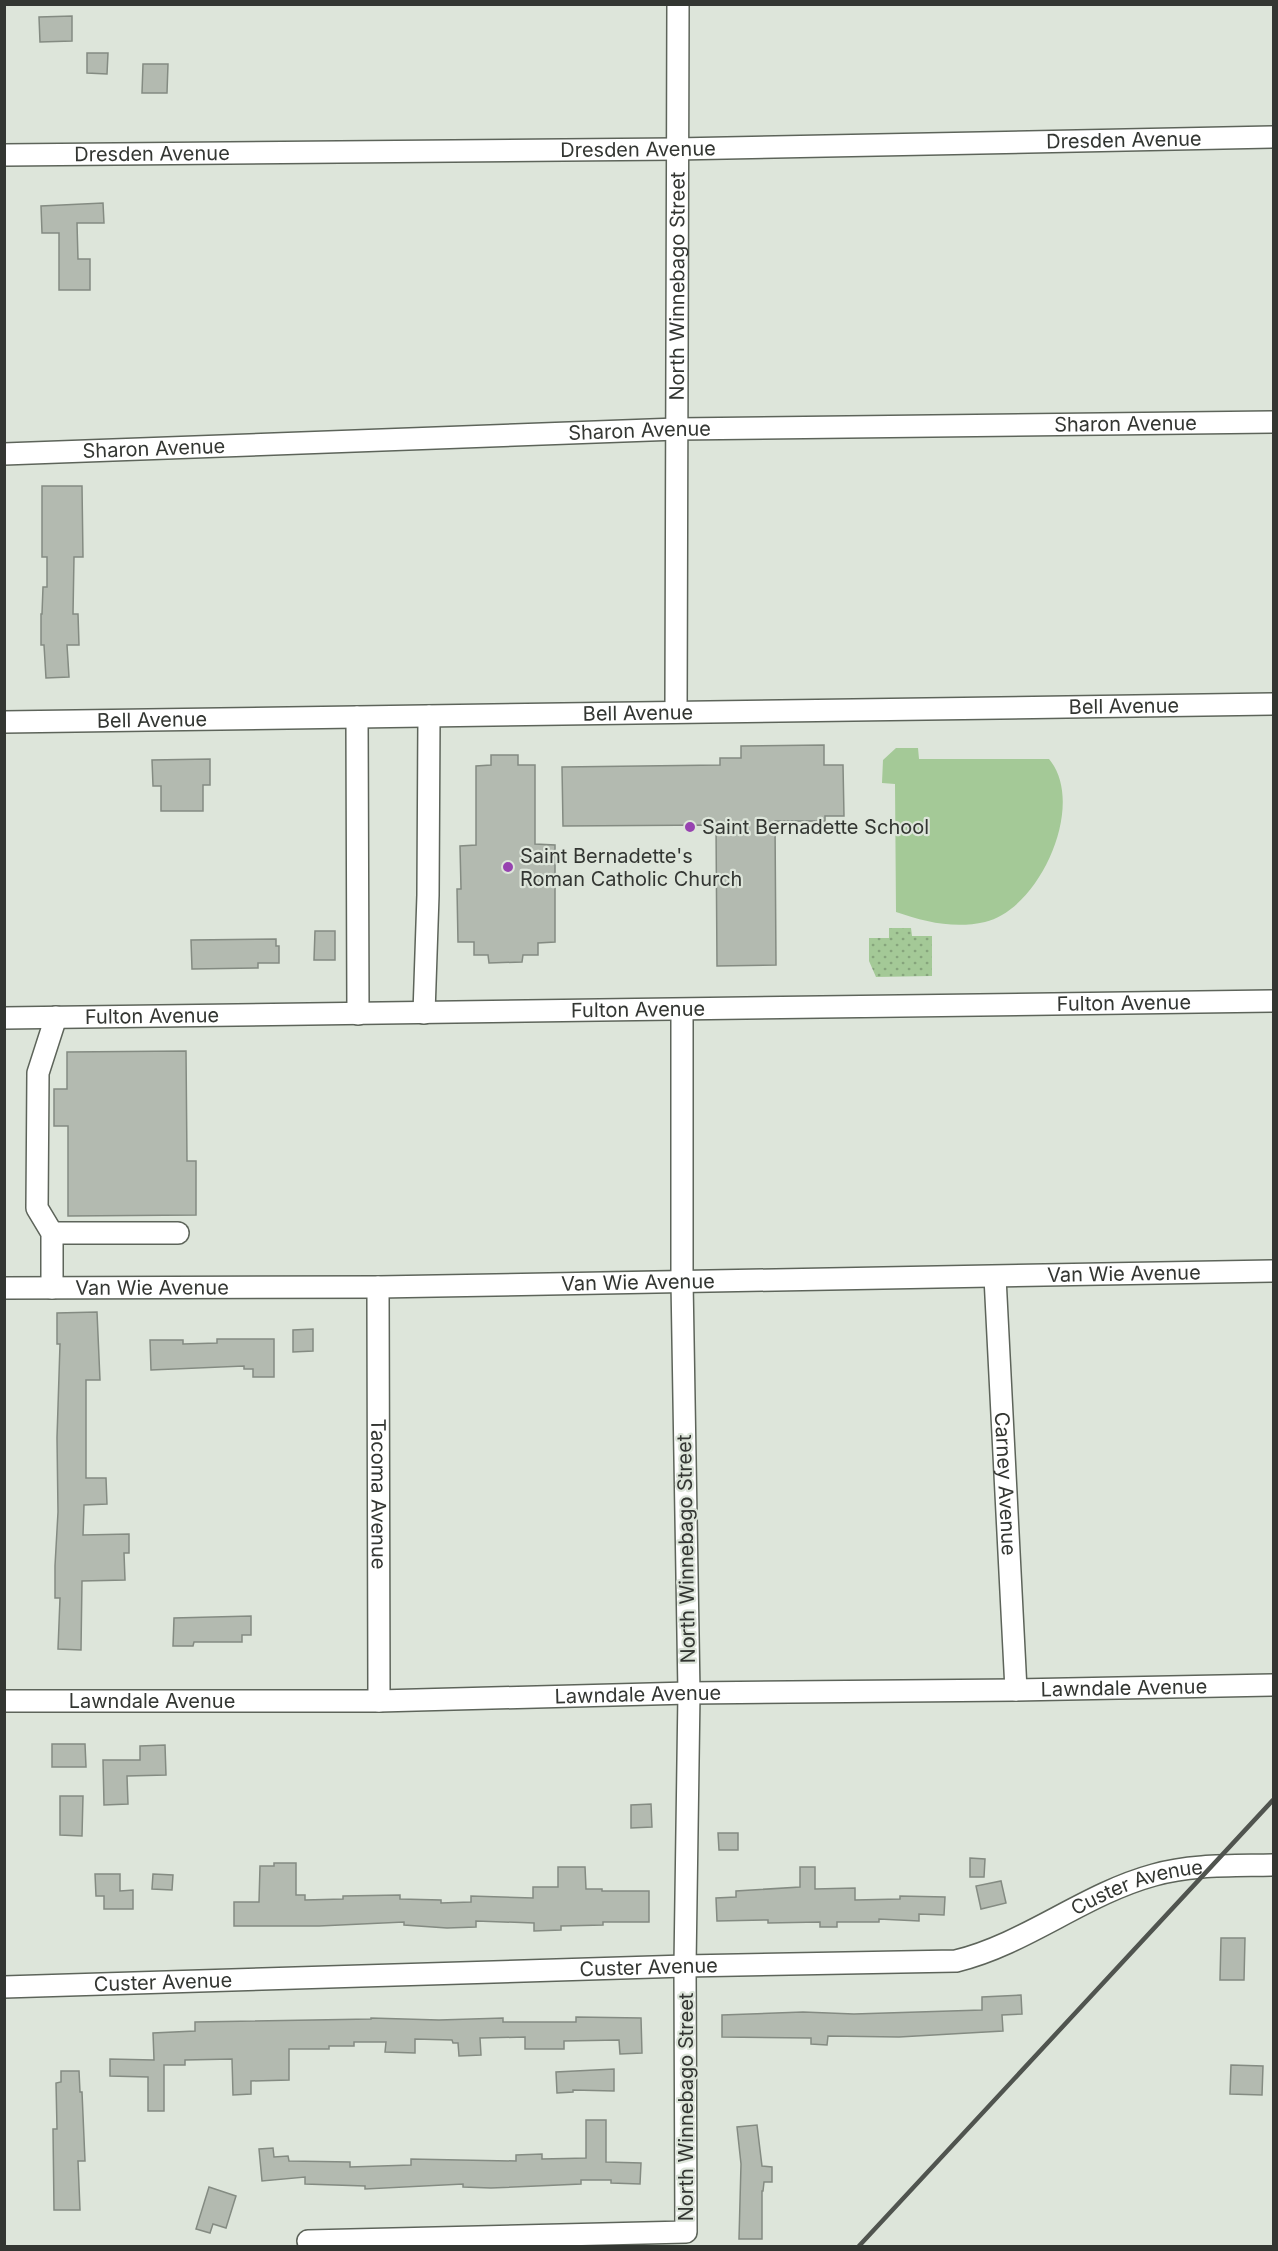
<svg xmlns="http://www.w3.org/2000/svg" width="1278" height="2251" viewBox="0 0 1278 2251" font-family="Inter,sans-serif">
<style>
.park{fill:url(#park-dots)}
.garden{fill:#a4c997}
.building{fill:#b3bab0;stroke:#848b82;stroke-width:1.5}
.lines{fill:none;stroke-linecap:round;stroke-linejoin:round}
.minor-casing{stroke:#5d645a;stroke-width:24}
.minor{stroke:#fff;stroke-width:21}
.rail{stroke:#50544f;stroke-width:4.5}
.poi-dot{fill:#9743b0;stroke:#dde5da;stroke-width:2}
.labels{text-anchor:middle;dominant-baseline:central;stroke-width:4.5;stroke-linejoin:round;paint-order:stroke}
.street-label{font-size:20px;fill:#333632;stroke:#dde5da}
.poi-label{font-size:20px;fill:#333632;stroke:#dde5da;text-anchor:start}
</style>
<defs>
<pattern id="park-dots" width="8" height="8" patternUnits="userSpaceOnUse" patternTransform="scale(1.5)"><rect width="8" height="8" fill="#a4c997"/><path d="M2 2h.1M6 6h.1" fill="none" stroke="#86a47c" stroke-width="1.8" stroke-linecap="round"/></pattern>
</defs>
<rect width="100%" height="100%" fill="#dde5da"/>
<!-- park -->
<polygon class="park" points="889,928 911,928 912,936 932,936 932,976 876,977 869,961 869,938 889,938"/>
<!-- garden -->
<path class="garden" d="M896,748H918L919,759H1049C1087,804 1040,909 985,922C954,929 925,922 896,912L895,784L882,783L883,760Z"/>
<!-- building -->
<g class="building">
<polygon points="72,16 72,41 40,42 39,17"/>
<polygon points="87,53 108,53 107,74 87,73"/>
<polygon points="143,64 168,64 167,93 142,93"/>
<polygon points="103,203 104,223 77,223 78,259 90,259 90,290 59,290 59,233 42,233 41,206"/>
<polygon points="42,486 82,486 83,557 74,557 73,614 78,614 79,645 67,645 69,677 46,678 44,645 41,645 41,614 42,614 43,587 47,587 47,557 42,557"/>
<polygon points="824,745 824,765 843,765 844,816 825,816 825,821 775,821 776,965 717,966 716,825 563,826 562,767 720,765 720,758 741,758 741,746"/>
<polygon points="491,755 518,755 518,765 535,765 535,844 555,845 555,942 538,943 538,955 523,955 522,962 489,963 488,955 474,955 474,942 458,942 457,889 461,889 460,846 476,845 476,766 491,765"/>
<polygon points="210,759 210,785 203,785 203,811 161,811 161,786 153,786 152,760"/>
<polygon points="315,931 335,931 335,960 314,960"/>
<polygon points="276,939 276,946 279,946 279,963 258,963 258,968 192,969 191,940"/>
<polygon points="186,1051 187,1161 196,1161 196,1215 68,1216 68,1126 54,1126 54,1089 67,1089 67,1052"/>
<polygon points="97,1312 100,1380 86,1380 86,1478 106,1478 107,1504 84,1505 83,1535 129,1534 129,1553 124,1553 125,1580 82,1581 81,1650 58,1649 60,1598 55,1598 55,1566 58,1512 57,1438 60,1344 57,1344 57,1313"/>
<polygon points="313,1329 313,1351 293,1352 293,1330"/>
<polygon points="217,1339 274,1339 274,1377 253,1377 253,1369 244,1369 244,1366 151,1370 150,1340 183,1340 183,1344 217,1343"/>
<polygon points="251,1616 251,1635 242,1635 242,1642 194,1642 193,1646 173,1646 174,1618"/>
<polygon points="52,1744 85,1744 86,1767 52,1767"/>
<polygon points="165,1745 166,1775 127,1776 128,1804 104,1805 103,1760 140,1760 140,1746"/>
<polygon points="60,1796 83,1796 82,1836 60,1835"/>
<polygon points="651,1804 652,1827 631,1828 631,1805"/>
<polygon points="718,1833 738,1833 738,1850 719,1850"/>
<polygon points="970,1858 985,1859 984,1877 970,1877"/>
<polygon points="274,1863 296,1863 296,1895 305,1895 305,1900 343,1899 343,1896 400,1895 400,1899 441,1900 441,1903 471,1902 471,1896 533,1898 533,1887 558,1887 558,1867 585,1867 586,1889 602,1889 602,1891 649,1891 649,1922 603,1922 603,1925 561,1926 561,1930 534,1931 534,1923 476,1921 476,1927 447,1928 404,1925 404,1922 319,1926 234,1926 234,1902 259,1902 260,1866 274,1866"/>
<polygon points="800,1867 815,1867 815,1889 855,1888 855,1900 900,1899 900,1896 945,1897 944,1915 919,1914 919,1921 879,1919 879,1922 837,1922 837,1927 820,1927 820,1922 768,1923 768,1920 717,1921 716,1898 736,1897 736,1891 800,1887"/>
<polygon points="95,1874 120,1874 120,1891 133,1890 133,1909 104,1909 104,1896 96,1896"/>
<polygon points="153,1874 173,1875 172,1890 152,1889"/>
<polygon points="1001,1881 1006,1903 981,1909 976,1886"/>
<polygon points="1221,1938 1245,1938 1244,1980 1220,1980"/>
<polygon points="1021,1995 1022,2014 1002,2015 1003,2031 899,2037 828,2036 827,2045 811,2044 811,2038 722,2037 722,2015 803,2012 854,2014 982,2010 982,1997"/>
<polygon points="576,2017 641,2018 642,2053 620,2054 619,2040 564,2041 564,2049 525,2049 525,2037 480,2038 481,2055 459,2056 458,2043 453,2043 452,2040 415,2039 415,2053 385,2052 386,2042 354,2042 354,2046 329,2046 329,2049 289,2049 289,2080 251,2081 251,2094 233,2095 232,2059 185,2060 185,2065 164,2065 164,2111 148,2111 148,2077 110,2076 110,2059 154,2060 153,2033 195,2031 195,2022 371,2019 371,2018 439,2020 503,2018 503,2022 576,2022"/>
<polygon points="1231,2065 1263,2066 1262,2095 1230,2094"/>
<polygon points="614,2069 614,2091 573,2090 573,2092 557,2093 556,2072"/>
<polygon points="61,2071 79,2071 80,2092 82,2092 85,2161 78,2161 80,2210 54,2210 53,2129 57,2129 56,2083 61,2082"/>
<polygon points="586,2120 606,2120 606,2162 641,2163 640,2184 611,2183 611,2180 581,2180 581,2184 491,2188 463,2187 463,2184 365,2189 365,2186 305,2184 305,2177 262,2181 259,2149 273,2148 274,2157 288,2156 289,2161 350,2162 350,2167 411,2165 411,2159 516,2161 516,2155 542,2154 542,2159 586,2158"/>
<polygon points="757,2125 762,2166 772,2167 772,2182 764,2182 763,2191 762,2191 762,2239 739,2239 741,2164 737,2127"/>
<polygon points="209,2187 236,2196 226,2228 213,2224 210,2233 196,2229"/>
</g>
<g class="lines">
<defs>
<g id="minor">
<path id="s1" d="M4,155L676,149L1274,137"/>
<path id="s2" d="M4,454L677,429L1274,422"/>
<path id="s3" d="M676,712L678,4"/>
<polyline points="357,717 358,1014"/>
<path id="s4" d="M4,722L1274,704"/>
<polyline points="424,1013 428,895 429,716"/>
<path id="s5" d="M4,1018L1274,1001"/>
<polyline points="52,1233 178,1233"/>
<path id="s6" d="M995,1277L1016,1690"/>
<path id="s7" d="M378,1287L379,1701"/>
<path id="s8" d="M4,1288L378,1287L1274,1271"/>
<polyline points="52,1288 52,1233 37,1208 38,1073 56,1017"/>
<path id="s9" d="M4,1701H379L689,1693L1016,1690L1274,1685"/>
<path id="s10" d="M4,1987L685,1966L956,1961C1026,1944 1084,1894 1154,1875C1192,1864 1234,1866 1274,1865"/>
<polyline points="308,2241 686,2232 685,1966 689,1693 682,1281 682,1010"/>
</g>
</defs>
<!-- minor casing -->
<use href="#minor" class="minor-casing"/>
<!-- minor -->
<use href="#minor" class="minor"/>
<!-- rail -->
<polyline class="rail" points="859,2246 1274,1799"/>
</g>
<!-- markers -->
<g class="poi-dot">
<circle cx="690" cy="827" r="6"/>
<circle cx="508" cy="867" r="6"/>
</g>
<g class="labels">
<!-- street labels -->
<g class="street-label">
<text stroke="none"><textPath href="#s1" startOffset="1120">Dresden Avenue</textPath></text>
<text stroke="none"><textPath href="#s1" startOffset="634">Dresden Avenue</textPath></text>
<text stroke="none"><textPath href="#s1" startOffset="148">Dresden Avenue</textPath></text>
<text stroke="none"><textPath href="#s3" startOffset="426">North Winnebago Street</textPath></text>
<text stroke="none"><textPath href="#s2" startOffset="1122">Sharon Avenue</textPath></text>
<text stroke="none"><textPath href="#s2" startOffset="636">Sharon Avenue</textPath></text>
<text stroke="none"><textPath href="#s2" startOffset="150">Sharon Avenue</textPath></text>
<text stroke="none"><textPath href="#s4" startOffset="1120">Bell Avenue</textPath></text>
<text stroke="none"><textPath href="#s4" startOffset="634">Bell Avenue</textPath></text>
<text stroke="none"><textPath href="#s4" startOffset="148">Bell Avenue</textPath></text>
<text stroke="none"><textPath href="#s5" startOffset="1120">Fulton Avenue</textPath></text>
<text stroke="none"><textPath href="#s5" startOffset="634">Fulton Avenue</textPath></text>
<text stroke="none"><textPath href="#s5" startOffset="148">Fulton Avenue</textPath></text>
<text stroke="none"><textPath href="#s8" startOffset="1120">Van Wie Avenue</textPath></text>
<text stroke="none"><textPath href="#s8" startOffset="634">Van Wie Avenue</textPath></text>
<text stroke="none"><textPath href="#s8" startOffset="148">Van Wie Avenue</textPath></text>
<text stroke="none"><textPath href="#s6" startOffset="207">Carney Avenue</textPath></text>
<text stroke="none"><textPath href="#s7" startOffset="207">Tacoma Avenue</textPath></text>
<text transform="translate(686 1549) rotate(-91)">North Winnebago Street</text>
<text stroke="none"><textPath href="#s9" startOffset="1120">Lawndale Avenue</textPath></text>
<text stroke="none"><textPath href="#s9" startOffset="634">Lawndale Avenue</textPath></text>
<text stroke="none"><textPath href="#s9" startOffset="148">Lawndale Avenue</textPath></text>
<text stroke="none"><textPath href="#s10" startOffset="1149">Custer Avenue</textPath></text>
<text stroke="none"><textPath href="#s10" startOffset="645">Custer Avenue</textPath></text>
<text stroke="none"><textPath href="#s10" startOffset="159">Custer Avenue</textPath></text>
<text transform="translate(686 2107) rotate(-90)">North Winnebago Street</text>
</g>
<!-- poi labels -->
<g class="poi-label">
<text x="702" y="827">Saint Bernadette School</text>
<text x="520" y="856">Saint Bernadette's<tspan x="520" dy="23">Roman Catholic Church</tspan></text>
</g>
</g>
<!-- border -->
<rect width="1278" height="2251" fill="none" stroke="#333632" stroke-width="12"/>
</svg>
